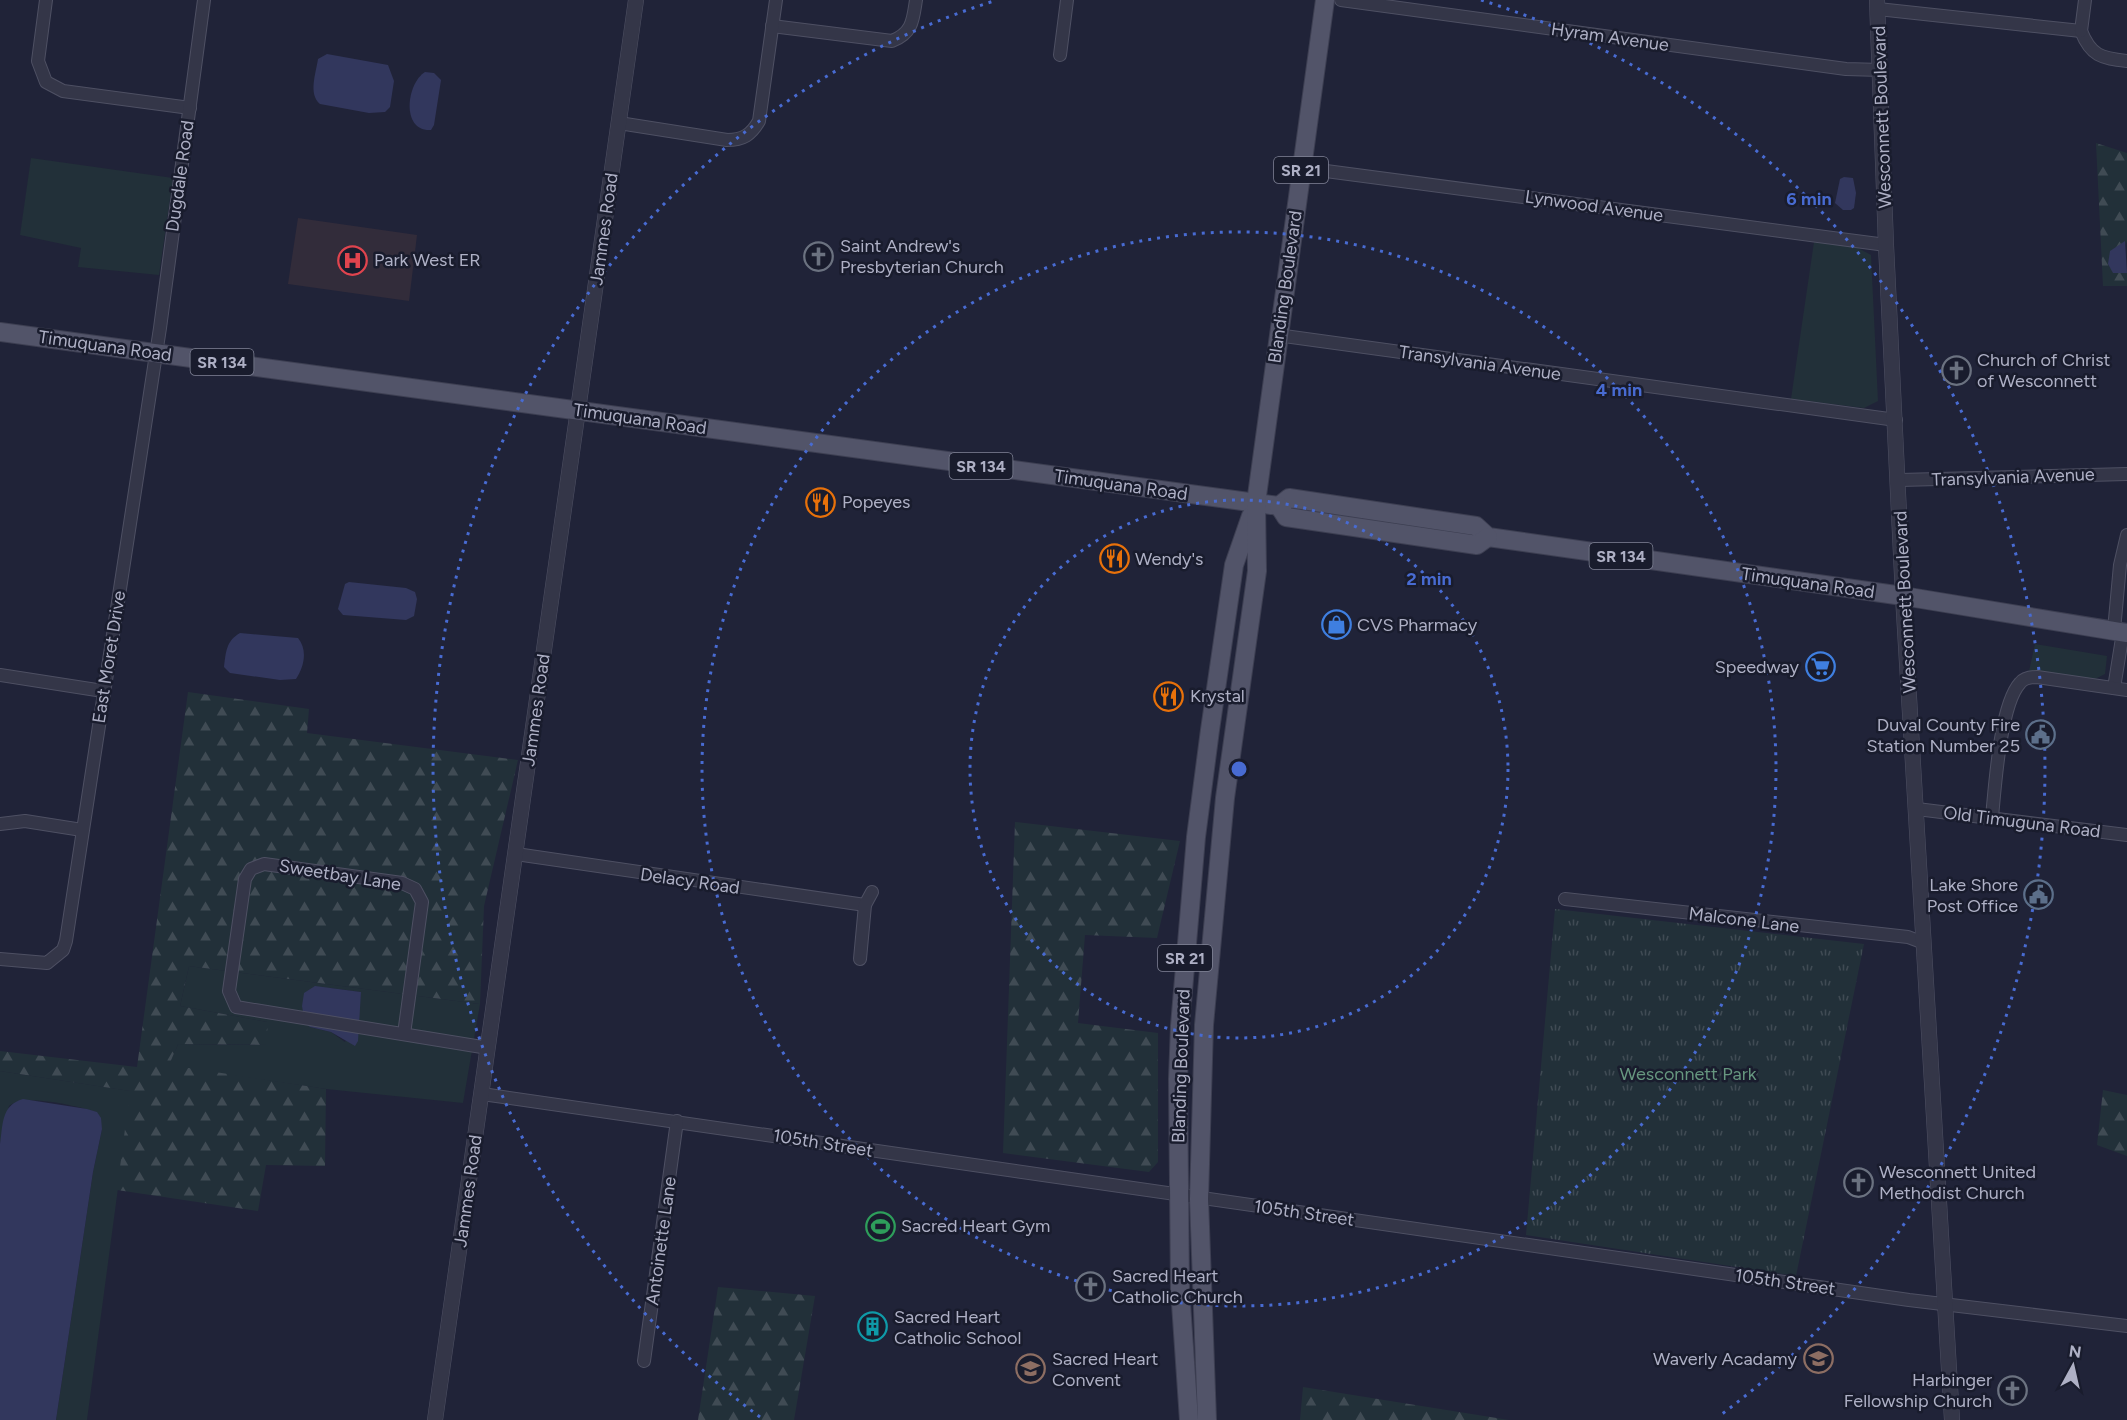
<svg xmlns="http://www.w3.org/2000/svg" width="2127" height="1420" viewBox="0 0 2127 1420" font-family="Figtree,sans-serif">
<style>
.medical{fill:#322c3a}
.grass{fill:#223039;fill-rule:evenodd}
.forest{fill:url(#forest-firs)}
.park{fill:url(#park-tufts)}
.water{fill:#32375d}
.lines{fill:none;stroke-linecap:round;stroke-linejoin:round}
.minor-casing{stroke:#4e5063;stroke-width:14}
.tertiary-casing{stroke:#4e5063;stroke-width:16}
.primary-casing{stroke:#3d3f52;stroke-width:20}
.minor{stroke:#343648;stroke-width:12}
.tertiary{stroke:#343648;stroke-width:15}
.primary{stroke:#525469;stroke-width:18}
.ring{fill:none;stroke:#486bd2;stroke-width:3;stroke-dasharray:3 6}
.labels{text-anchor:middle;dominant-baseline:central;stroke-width:5;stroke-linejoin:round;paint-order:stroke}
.shield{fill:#191c2d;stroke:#818497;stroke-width:1.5}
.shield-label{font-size:16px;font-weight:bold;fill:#aeb0c5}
.street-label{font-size:18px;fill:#aeb0c5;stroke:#191c2d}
.poi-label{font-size:18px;fill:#aeb0c5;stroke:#191c2d;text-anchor:start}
.park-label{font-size:18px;fill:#66967f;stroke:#191c2d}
.centre{fill:#486bd2;stroke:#191c2d;stroke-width:3}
.ring-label{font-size:18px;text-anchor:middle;font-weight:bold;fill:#486bd2;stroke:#191c2d;stroke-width:5;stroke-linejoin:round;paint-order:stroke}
</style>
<defs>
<pattern id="forest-firs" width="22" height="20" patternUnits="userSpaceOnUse" patternTransform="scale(1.5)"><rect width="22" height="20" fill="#223039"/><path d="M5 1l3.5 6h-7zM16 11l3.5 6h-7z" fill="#404b54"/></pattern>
<pattern id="park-tufts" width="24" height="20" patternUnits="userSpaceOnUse" patternTransform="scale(1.5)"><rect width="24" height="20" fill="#223039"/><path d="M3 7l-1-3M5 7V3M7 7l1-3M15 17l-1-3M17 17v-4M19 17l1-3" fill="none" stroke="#404b54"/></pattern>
</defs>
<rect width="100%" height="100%" fill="#202338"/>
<!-- medical -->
<polygon class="medical" points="298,218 417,235 409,301 288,284"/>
<!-- grass -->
<g class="grass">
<polygon points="31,158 173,178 159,275 78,267 81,248 20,235"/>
<polygon points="1814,242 1858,248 1871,255 1878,401 1864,408 1791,399"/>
<polygon points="2035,644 2107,656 2105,674 2095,679 2029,671"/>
<path d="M189,966L480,1004L463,1103L326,1089L168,1066L178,1044L267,1045V1022L180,1006ZM330,988L361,992L359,1010L345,1042L331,1032L310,1027Z"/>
<path d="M0,1071L131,1091L87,1420H56L93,1172L102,1129L96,1112C78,1106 24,1093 9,1106L0,1144Z"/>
</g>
<!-- forest -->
<g class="forest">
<polygon points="2096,143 2127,153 2127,241 2113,273 2127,273 2127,286 2103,286"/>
<polygon points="188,692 309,709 307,733 518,760 484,906 480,1004 189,966 180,1006 267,1022 268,1045 178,1044 169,1065 326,1089 325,1166 266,1165 258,1211 117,1190 130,1091 0,1071 0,1051 137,1067"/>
<polygon points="1015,822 1180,841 1157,938 1085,935 1078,1023 1158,1033 1158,1162 1149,1172 1003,1153"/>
<polygon points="2103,1090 2127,1095 2127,1156 2097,1145"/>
<polygon points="718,1287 815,1296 794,1420 698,1420"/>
<polygon points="1303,1387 1509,1420 1300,1420"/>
</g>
<!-- park -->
<polygon class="park" points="1555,909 1864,944 1796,1276 1526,1235"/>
<!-- water -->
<g class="water">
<path d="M327,54L388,65L394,81L390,107L385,112L369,113L320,104C308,94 316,73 318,59Z"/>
<path d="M425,72L434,73L441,80L434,125L431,130C401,132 406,84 425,72Z"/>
<polygon points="1844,177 1853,178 1856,193 1854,208 1851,210 1843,210 1835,203 1840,179"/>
<polygon points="2125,241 2127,273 2113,273 2108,264 2110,251"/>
<polygon points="349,582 406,588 415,592 417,599 414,616 406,620 343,615 338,609 345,584"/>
<path d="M240,633L298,638C308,650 304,667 296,679L280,680L230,673L224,667C226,652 226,641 240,633Z"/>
<polygon points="315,986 361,992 358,1041 355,1046 331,1032 310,1027 305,1023 302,1006 304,993"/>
<path d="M23,1099L87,1109L97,1112L101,1118L102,1129L93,1172L56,1420H0V1144C3,1125 1,1105 23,1099Z"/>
</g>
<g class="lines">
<defs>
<g id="minor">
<polyline points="46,0 38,61 46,82 63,91 190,108"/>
<polyline points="1341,0 1846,69 1881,70"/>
<polyline points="1878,9 2081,31"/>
<path d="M772,26L892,41C913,33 913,19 916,0"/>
<path d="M2081,31C2091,56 2101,58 2127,61"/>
<polyline points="2081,31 2085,0"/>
<polyline points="1060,55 1067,0"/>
<path d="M619,123L727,140C743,140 751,135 759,121L776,0"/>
<polyline points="1302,165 1326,171 1886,245"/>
<polyline points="1277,335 1896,420"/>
<polyline points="1900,480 2127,474"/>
<polyline points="2114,630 2120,565 2127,535"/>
<polyline points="0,675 103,691"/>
<polyline points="2114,688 2123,632"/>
<polyline points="1917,809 2127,835"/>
<path d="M1992,817C1995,787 2000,705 2020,683C2024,678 2030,677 2037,677L2127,690"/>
<polyline points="0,824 25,821 82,830"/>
<polyline points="516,854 865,905"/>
<polyline points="1565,899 1908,937 1924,943"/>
<polyline points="0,959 47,963 63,950 66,941 160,328 204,0"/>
<polyline points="860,959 865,905 872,892"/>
<polyline points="404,1034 422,902 415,889 402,883 264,864 251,869 245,879 229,991 236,1007 488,1048"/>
<polyline points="482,1094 1909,1300 2127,1326"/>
<polyline points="644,1361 677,1121"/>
</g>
<g id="tertiary">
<polyline points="1877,0 1886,245 1903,596 1952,1420"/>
<polyline points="435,1420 636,0"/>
</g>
<g id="primary">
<polyline points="0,332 1279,506 1289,498 1476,526 1488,537 1903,596 2127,633"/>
<polyline points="1279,506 1286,517 1477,545 1488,537"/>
<polyline points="1189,1420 1180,1289 1178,1079 1180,1026 1196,837 1210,730 1234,565 1251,516"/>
<polyline points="1207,1420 1199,1199 1204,1025 1225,798 1257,571 1256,503 1325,0"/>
</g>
</defs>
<!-- minor casing -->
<use href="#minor" class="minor-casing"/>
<!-- tertiary casing -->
<use href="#tertiary" class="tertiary-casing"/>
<!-- primary casing -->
<use href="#primary" class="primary-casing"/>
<!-- minor -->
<use href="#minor" class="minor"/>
<!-- tertiary -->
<use href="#tertiary" class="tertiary"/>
<!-- primary -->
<use href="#primary" class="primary"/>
</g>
<!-- distance rings -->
<g class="ring">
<circle cx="1239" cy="769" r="269"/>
<circle cx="1239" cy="769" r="537"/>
<path d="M760 1417A806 806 0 0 1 997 0M1481 0A806 806 0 0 1 1718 1417"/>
</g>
<!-- icons -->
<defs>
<symbol id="church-ring" viewBox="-11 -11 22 22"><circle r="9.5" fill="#191c2d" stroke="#6b7280" stroke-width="1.5"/><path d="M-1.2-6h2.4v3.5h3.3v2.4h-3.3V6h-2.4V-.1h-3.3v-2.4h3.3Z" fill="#6b7280"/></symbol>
<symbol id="hospital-ring" viewBox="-11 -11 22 22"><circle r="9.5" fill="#191c2d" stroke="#e0444e" stroke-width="1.5"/><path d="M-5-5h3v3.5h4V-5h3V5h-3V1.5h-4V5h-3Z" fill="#e0444e"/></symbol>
<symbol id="restaurant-ring" viewBox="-11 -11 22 22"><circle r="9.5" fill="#191c2d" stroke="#e8710a" stroke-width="1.5"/><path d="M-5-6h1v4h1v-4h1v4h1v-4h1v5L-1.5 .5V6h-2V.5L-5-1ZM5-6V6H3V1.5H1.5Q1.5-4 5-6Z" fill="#e8710a"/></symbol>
<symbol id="shop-ring" viewBox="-11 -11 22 22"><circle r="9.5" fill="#191c2d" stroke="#3f7fe0" stroke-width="1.5"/><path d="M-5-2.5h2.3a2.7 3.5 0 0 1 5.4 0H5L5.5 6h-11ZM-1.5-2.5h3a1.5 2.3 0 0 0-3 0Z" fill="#3f7fe0"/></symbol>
<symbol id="supermarket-ring" viewBox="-11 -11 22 22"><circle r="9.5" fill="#191c2d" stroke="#3f7fe0" stroke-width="1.5"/><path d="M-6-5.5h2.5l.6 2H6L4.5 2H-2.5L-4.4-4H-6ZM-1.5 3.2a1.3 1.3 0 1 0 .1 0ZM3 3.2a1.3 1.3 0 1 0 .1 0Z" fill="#3f7fe0"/></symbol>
<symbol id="civic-ring" viewBox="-11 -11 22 22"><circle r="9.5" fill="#191c2d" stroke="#5c6f8a" stroke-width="1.5"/><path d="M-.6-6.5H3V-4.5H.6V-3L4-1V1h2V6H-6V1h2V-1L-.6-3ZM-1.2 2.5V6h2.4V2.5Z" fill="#5c6f8a"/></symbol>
<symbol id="stadium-ring" viewBox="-11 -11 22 22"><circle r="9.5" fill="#191c2d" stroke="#2e9e5b" stroke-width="1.5"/><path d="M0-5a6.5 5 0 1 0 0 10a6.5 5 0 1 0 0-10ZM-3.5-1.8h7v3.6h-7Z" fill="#2e9e5b"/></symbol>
<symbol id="building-ring" viewBox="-11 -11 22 22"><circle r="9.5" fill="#191c2d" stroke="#0f9aa8" stroke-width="1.5"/><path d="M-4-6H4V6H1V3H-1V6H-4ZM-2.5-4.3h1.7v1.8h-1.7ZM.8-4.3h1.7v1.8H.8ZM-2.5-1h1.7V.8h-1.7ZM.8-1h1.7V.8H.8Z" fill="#0f9aa8"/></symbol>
<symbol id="school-ring" viewBox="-11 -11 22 22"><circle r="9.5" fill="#191c2d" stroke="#8d6e63" stroke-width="1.5"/><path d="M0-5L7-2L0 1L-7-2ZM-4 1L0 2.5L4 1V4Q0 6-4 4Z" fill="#8d6e63"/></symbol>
</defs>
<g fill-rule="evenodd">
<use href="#church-ring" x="802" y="240" width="33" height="33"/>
<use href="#hospital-ring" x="336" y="244" width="33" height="33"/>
<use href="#church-ring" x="1940" y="354" width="33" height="33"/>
<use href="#restaurant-ring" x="804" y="486" width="33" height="33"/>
<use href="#restaurant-ring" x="1098" y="542" width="33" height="33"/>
<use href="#shop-ring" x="1320" y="608" width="33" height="33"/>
<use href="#supermarket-ring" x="1804" y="650" width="33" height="33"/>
<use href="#restaurant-ring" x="1152" y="680" width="33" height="33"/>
<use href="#civic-ring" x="2024" y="718" width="33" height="33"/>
<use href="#civic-ring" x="2022" y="878" width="33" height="33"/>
<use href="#church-ring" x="1842" y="1166" width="33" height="33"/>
<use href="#stadium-ring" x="864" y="1210" width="33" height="33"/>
<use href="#church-ring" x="1074" y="1270" width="33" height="33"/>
<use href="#building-ring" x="856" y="1310" width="33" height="33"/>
<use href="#school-ring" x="1802" y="1342" width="33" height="33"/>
<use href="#school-ring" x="1014" y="1352" width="33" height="33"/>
<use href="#church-ring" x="1996" y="1374" width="33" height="33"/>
</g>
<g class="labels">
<!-- shield labels -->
<g class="shield">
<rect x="1274" y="157" width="54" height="26" rx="4.5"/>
<rect x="190.5" y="349" width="63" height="26" rx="4.5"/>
<rect x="949.5" y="453" width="63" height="26" rx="4.5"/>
<rect x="1589.5" y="543" width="63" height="26" rx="4.5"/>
<rect x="1158" y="945" width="54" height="26" rx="4.5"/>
</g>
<g class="shield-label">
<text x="1301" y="170">SR 21</text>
<text x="222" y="362">SR 134</text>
<text x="981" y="466">SR 134</text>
<text x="1621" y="556">SR 134</text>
<text x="1185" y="958">SR 21</text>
</g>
<!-- street labels -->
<g class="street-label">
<text transform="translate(1610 37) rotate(8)">Hyram Avenue</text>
<text transform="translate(1882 117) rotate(-92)">Wesconnett Boulevard</text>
<text transform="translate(180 176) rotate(-82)">Dugdale Road</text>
<text transform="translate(1594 206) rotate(8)">Lynwood Avenue</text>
<text transform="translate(604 229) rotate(-82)">Jammes Road</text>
<text transform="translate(1285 287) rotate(-82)">Blanding Boulevard</text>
<text transform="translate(105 346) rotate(8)">Timuquana Road</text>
<text transform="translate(1480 363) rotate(8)">Transylvania Avenue</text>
<text transform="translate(640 419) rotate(8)">Timuquana Road</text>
<text transform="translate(2013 477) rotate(-2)">Transylvania Avenue</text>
<text transform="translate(1121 485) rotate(8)">Timuquana Road</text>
<text transform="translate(1808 583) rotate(8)">Timuquana Road</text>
<text transform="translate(1905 602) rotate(-93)">Wesconnett Boulevard</text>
<text transform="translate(109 657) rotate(-81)">East Moret Drive</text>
<text transform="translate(536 710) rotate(-82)">Jammes Road</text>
<text transform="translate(2022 822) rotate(7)">Old Timuguna Road</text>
<text transform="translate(340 875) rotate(9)">Sweetbay Lane</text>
<text transform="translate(690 881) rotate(8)">Delacy Road</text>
<text transform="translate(1744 920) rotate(7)">Malcone Lane</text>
<text transform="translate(1181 1066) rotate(-88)">Blanding Boulevard</text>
<text transform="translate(823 1143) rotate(9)">105th Street</text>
<text transform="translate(468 1191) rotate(-82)">Jammes Road</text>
<text transform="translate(1304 1213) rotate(8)">105th Street</text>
<text transform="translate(661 1241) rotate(-82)">Antoinette Lane</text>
<text transform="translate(1785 1282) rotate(8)">105th Street</text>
</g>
<!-- poi labels -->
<g class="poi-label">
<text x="840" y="246">Saint Andrew's<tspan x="840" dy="21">Presbyterian Church</tspan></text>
<text x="374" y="260">Park West ER</text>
<text x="1977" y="360">Church of Christ<tspan x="1977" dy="21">of Wesconnett</tspan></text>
<text x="842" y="502">Popeyes</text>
<text x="1135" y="559">Wendy's</text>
<text x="1357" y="625">CVS Pharmacy</text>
<text x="1799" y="667" text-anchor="end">Speedway</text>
<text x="1190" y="696">Krystal</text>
<text x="2020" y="725" text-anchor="end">Duval County Fire<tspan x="2020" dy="21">Station Number 25</tspan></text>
<text x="2018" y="885" text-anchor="end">Lake Shore<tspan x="2018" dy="21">Post Office</tspan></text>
<text x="1879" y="1172">Wesconnett United<tspan x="1879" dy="21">Methodist Church</tspan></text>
<text x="901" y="1226">Sacred Heart Gym</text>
<text x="1112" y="1276">Sacred Heart<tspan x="1112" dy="21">Catholic Church</tspan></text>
<text x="894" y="1317">Sacred Heart<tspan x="894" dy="21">Catholic School</tspan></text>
<text x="1052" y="1359">Sacred Heart<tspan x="1052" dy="21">Convent</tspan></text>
<text x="1797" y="1359" text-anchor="end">Waverly Acadamy</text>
<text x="1992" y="1380" text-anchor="end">Harbinger<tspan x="1992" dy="21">Fellowship Church</tspan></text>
</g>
<!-- park labels -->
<g class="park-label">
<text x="1688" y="1074">Wesconnett Park</text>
</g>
</g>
<circle cx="1239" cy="769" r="9" class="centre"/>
<g class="ring-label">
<text x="1809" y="205">6 min</text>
<text x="1619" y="396">4 min</text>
<text x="1429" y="585">2 min</text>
</g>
<!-- north arrow -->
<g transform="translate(2073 1366) rotate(8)" stroke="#191c2d" stroke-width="4.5" paint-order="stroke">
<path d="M0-4.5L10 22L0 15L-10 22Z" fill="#aeb0c5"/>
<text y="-9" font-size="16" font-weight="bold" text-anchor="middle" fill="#aeb0c5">N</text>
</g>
</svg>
